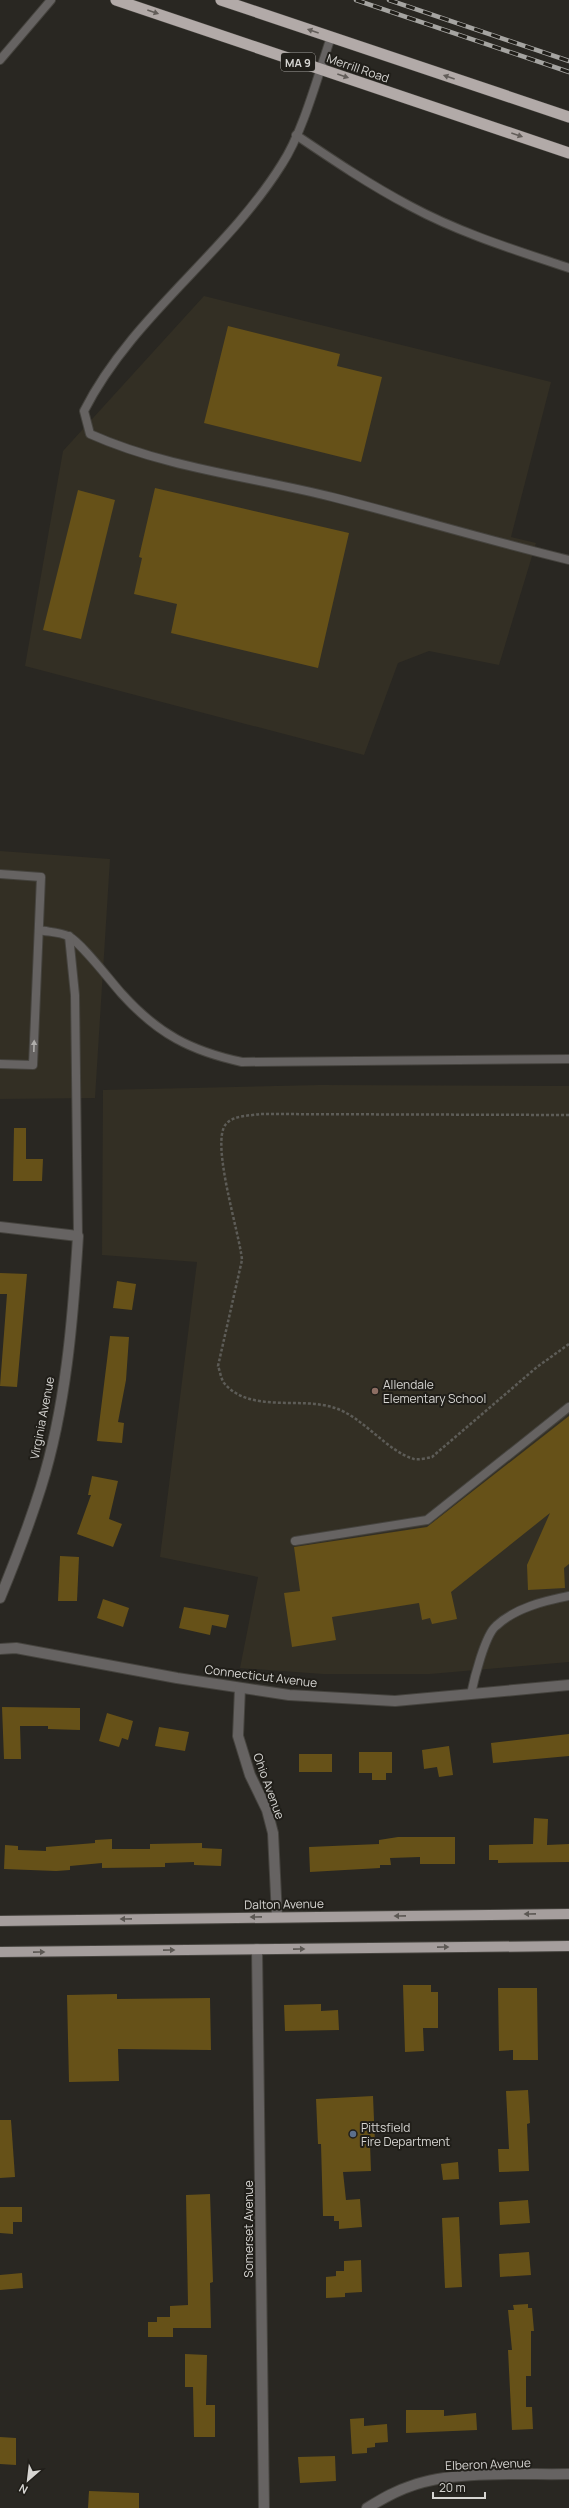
<svg xmlns="http://www.w3.org/2000/svg" width="569" height="2508" viewBox="0 0 569 2508" font-family="Manrope,sans-serif">
<style>
.built{fill:#332f24}
.building{fill:#665118}
.lines{fill:none;stroke-linecap:round;stroke-linejoin:round}
.service-casing{stroke:#45433e;stroke-width:10}
.minor-casing{stroke:#45433e;stroke-width:12}
.tertiary-casing{stroke:#45433e;stroke-width:12}
.primary-casing{stroke:#45433e;stroke-width:12}
.trunk-casing{stroke:#45433e;stroke-width:12}
.path{stroke:#5d5c57;stroke-width:2.5;stroke-dasharray:3 2;stroke-linecap:butt}
.service{stroke:#666362;stroke-width:8}
.minor{stroke:#666362;stroke-width:10}
.tertiary{stroke:#666362;stroke-width:10}
.primary{stroke:#a59e9d;stroke-width:10}
.trunk{stroke:#b2aaa8;stroke-width:11}
.rail-casing{stroke:#a5a4a1;stroke-width:4.5}
.rail{stroke:#201e19;stroke-width:3;stroke-dasharray:9;stroke-linecap:butt}
.oneway{fill:#625d59}
.oneway2{fill:#afadab}
.oneway3{fill:#5c5854}
.education-dot{fill:#8d6e63;stroke:#201e19;stroke-width:1.5}
.service-dot{fill:#5c6f8a;stroke:#201e19;stroke-width:1.5}
.labels{text-anchor:middle;dominant-baseline:central;stroke-width:4;stroke-linejoin:round;paint-order:stroke}
.shield{fill:#201e19;stroke:#9f9e9a;stroke-width:1}
.shield-label{font-size:11px;font-weight:bold;fill:#d6d5d2}
.street-label{font-size:12px;fill:#d6d5d2;stroke:#201e19}
.poi-label{font-size:12px;fill:#d6d5d2;stroke:#201e19;text-anchor:start}
</style>
<rect width="100%" height="100%" fill="#292722"/>
<!-- built -->
<g class="built">
<polygon points="204,296 551,382 511,537 536,543 499,665 429,651 398,663 364,755 25,666 63,451"/>
<polygon points="0,851 110,859 95,1098 0,1099"/>
<polygon points="320,1085 569,1086 569,1662 430,1674 323,1674 240,1668 258,1577 160,1557 197,1262 102,1255 103,1090"/>
</g>
<!-- building -->
<g class="building">
<polygon points="228,326 340,354 337,366 382,377 361,462 204,423"/>
<polygon points="155,488 349,533 318,668 171,633 177,604 134,594 142,558 139,557"/>
<polygon points="78,490 115,500 81,639 43,630"/>
<polygon points="14,1128 26,1128 26,1159 43,1159 42,1181 13,1181"/>
<polygon points="0,1273 27,1274 17,1387 0,1386 7,1294 0,1294"/>
<polygon points="117,1281 136,1284 132,1310 113,1308"/>
<polygon points="110,1336 129,1337 126,1380 118,1422 124,1423 122,1443 97,1441"/>
<polygon points="569,1416 569,1564 564,1568 565,1588 528,1590 527,1565 550,1513 451,1592 457,1619 432,1624 430,1618 422,1620 419,1603 332,1617 336,1640 292,1647 284,1593 300,1591 294,1547 427,1527"/>
<polygon points="92,1476 118,1481 109,1519 122,1524 113,1547 77,1534 91,1495 88,1495"/>
<polygon points="60,1556 79,1557 77,1601 58,1601"/>
<polygon points="103,1599 129,1608 123,1627 97,1618"/>
<polygon points="184,1607 229,1615 226,1628 212,1625 210,1635 179,1628"/>
<polygon points="2,1707 80,1708 80,1730 48,1729 48,1726 20,1726 21,1759 4,1759"/>
<polygon points="107,1713 133,1721 128,1740 122,1738 119,1747 99,1741"/>
<polygon points="159,1727 189,1732 185,1751 155,1746"/>
<polygon points="569,1734 569,1756 493,1763 491,1743"/>
<polygon points="449,1746 453,1775 439,1777 437,1767 424,1769 422,1750"/>
<polygon points="359,1752 392,1752 392,1773 386,1773 386,1780 372,1780 372,1773 359,1773"/>
<rect x="299" y="1754" width="33" height="18"/>
<polygon points="534,1818 548,1819 547,1845 569,1844 569,1862 498,1863 498,1860 489,1860 489,1845 533,1844"/>
<polygon points="398,1837 455,1837 455,1864 420,1864 420,1857 390,1858 391,1865 380,1865 380,1868 310,1872 309,1847 379,1844 379,1840"/>
<polygon points="112,1839 112,1849 150,1849 150,1844 202,1843 202,1848 222,1849 221,1866 194,1865 194,1862 165,1863 165,1867 102,1868 102,1863 70,1866 70,1870 56,1871 4,1869 5,1845 18,1846 18,1850 46,1851 46,1847 95,1843 95,1840"/>
<polygon points="403,1985 431,1985 431,1992 438,1992 438,2028 423,2028 424,2051 405,2052"/>
<polygon points="498,1988 537,1988 538,2060 513,2060 513,2050 499,2051"/>
<polygon points="117,1994 117,1999 210,1998 211,2050 118,2049 119,2081 69,2082 67,1995"/>
<polygon points="321,2004 321,2011 338,2010 339,2030 285,2031 284,2005"/>
<polygon points="528,2090 530,2123 527,2124 529,2171 499,2172 498,2149 509,2149 506,2091"/>
<polygon points="373,2096 375,2144 370,2144 371,2171 343,2172 346,2200 360,2199 362,2227 339,2229 339,2221 334,2221 334,2216 323,2216 321,2144 318,2144 316,2099"/>
<polygon points="0,2120 11,2120 15,2177 0,2178"/>
<polygon points="458,2162 459,2179 443,2180 441,2164"/>
<polygon points="210,2194 213,2282 210,2283 211,2328 173,2328 173,2337 148,2337 148,2322 157,2322 157,2317 170,2317 170,2306 188,2305 186,2195"/>
<polygon points="528,2200 530,2223 500,2225 499,2202"/>
<polygon points="0,2207 22,2207 22,2222 13,2222 13,2234 0,2233"/>
<polygon points="459,2217 462,2287 445,2288 442,2218"/>
<polygon points="529,2252 531,2275 500,2277 499,2254"/>
<polygon points="361,2260 362,2292 345,2293 345,2297 326,2298 326,2277 336,2276 336,2271 344,2271 344,2261"/>
<polygon points="22,2273 23,2288 0,2290 0,2275"/>
<polygon points="528,2304 528,2308 532,2308 534,2331 531,2331 531,2376 526,2376 526,2407 532,2407 533,2429 512,2430 508,2350 512,2350 508,2310 514,2310 513,2305"/>
<polygon points="185,2354 207,2355 206,2405 215,2405 215,2437 194,2437 193,2387 185,2387"/>
<polygon points="406,2410 444,2410 444,2416 476,2413 477,2430 406,2433"/>
<polygon points="364,2418 364,2426 387,2424 388,2442 375,2443 375,2447 367,2448 367,2453 352,2454 350,2419"/>
<polygon points="0,2437 16,2438 16,2465 0,2464"/>
<polygon points="335,2456 336,2481 300,2483 298,2457"/>
<polygon points="89,2491 139,2493 139,2508 88,2508"/>
</g>
<g class="lines">
<defs>
<g id="service">
<path d="M331,37C318,75 303,132 282,164C226,254 132,316 84,411L90,434C166,468 252,477 332,497C411,517 490,541 569,560"/>
<polyline points="0,60 51,0"/>
<path d="M296,135C333,160 370,185 410,206C460,233 515,250 569,268"/>
<polyline points="0,874 41,877 33,1065 0,1064"/>
<path d="M39,930C48,932 60,932 68,936C81,942 111,982 122,994C158,1034 191,1051 242,1062L569,1059"/>
<polyline points="69,936 75,995 78,1236"/>
<polyline points="295,1541 427,1520 569,1407"/>
<path d="M471,1694C474,1679 485,1635 496,1626C515,1608 544,1601 569,1596"/>
</g>
<g id="minor">
<path d="M0,1227L78,1236C73,1319 66,1407 41,1487C29,1525 15,1562 0,1598"/>
<polyline points="0,1649 16,1648 177,1678 289,1695 395,1701 569,1685"/>
<polyline points="240,1688 238,1736 250,1775 267,1810 273,1833 277,1917"/>
<polyline points="257,1949 264,2508"/>
</g>
<path id="tertiary" d="M367,2508C382,2499 395,2491 411,2486C454,2470 522,2475 569,2474"/>
<g id="primary">
<polyline points="0,1921 569,1914"/>
<polyline points="0,1952 569,1946"/>
</g>
<g id="trunk">
<polyline points="116,0 569,153"/>
<polyline points="221,0 569,117"/>
</g>
</defs>
<!-- service casing -->
<use href="#service" class="service-casing"/>
<!-- minor casing -->
<use href="#minor" class="minor-casing"/>
<!-- tertiary casing -->
<use href="#tertiary" class="tertiary-casing"/>
<!-- primary casing -->
<use href="#primary" class="primary-casing"/>
<!-- trunk casing -->
<use href="#trunk" class="trunk-casing"/>
<!-- path -->
<path class="path" d="M569,1115L260,1114C249,1116 234,1115 226,1124C210,1142 240,1235 242,1260L218,1366C220,1371 221,1379 224,1383C250,1414 301,1396 335,1408C363,1417 388,1452 414,1459C419,1460 427,1458 432,1457L537,1367L569,1344"/>
<!-- service -->
<use href="#service" class="service"/>
<!-- minor -->
<use href="#minor" class="minor"/>
<!-- tertiary -->
<use href="#tertiary" class="tertiary"/>
<!-- primary -->
<use href="#primary" class="primary"/>
<!-- trunk -->
<use href="#trunk" class="trunk"/>
<defs>
<g id="rail">
<polyline points="356,0 569,72"/>
<polyline points="389,0 569,61"/>
</g>
</defs>
<!-- rail casing -->
<use href="#rail" class="rail-casing"/>
<!-- rail -->
<use href="#rail" class="rail"/>
</g>
<!-- one-way arrows -->
<defs><path id="oneway-solid" d="M-6-.8H1V-3.2L6.5 0L1 3.2V.8H-6Z"/></defs>
<g class="oneway">
<use href="#oneway-solid" transform="translate(153 12) rotate(19)"/>
<use href="#oneway-solid" transform="translate(313 31) rotate(-161)"/>
<use href="#oneway-solid" transform="translate(343 76) rotate(19)"/>
<use href="#oneway-solid" transform="translate(449 77) rotate(-161)"/>
<use href="#oneway-solid" transform="translate(517 135) rotate(19)"/>
</g>
<use class="oneway2" href="#oneway-solid" transform="translate(34 1046) rotate(-88)"/>
<g class="oneway3">
<use href="#oneway-solid" transform="translate(530 1914) rotate(179)"/>
<use href="#oneway-solid" transform="translate(400 1916) rotate(179)"/>
<use href="#oneway-solid" transform="translate(256 1917) rotate(179)"/>
<use href="#oneway-solid" transform="translate(126 1919) rotate(179)"/>
<use href="#oneway-solid" transform="translate(443 1947) rotate(-1)"/>
<use href="#oneway-solid" transform="translate(299 1949) rotate(-1)"/>
<use href="#oneway-solid" transform="translate(169 1950) rotate(-1)"/>
<use href="#oneway-solid" transform="translate(39 1952) rotate(-1)"/>
</g>
<!-- markers -->
<circle class="education-dot" cx="375" cy="1391" r="4"/>
<circle class="service-dot" cx="353" cy="2134" r="4"/>
<g class="labels">
<!-- shield labels -->
<rect class="shield" x="281" y="53" width="34" height="18" rx="3"/>
<g class="shield-label">
<text x="298" y="62">MA 9</text>
</g>
<!-- street labels -->
<g class="street-label">
<text transform="translate(358 68) rotate(19)">Merrill Road</text>
<text transform="translate(42 1418) rotate(-79)">Virginia Avenue</text>
<text transform="translate(261 1676) rotate(7)">Connecticut Avenue</text>
<text transform="translate(269 1786) rotate(70)">Ohio Avenue</text>
<text transform="translate(284 1904) rotate(-1)">Dalton Avenue</text>
<text transform="translate(248 2229) rotate(-90)">Somerset Avenue</text>
<text transform="translate(488 2464) rotate(-2)">Elberon Avenue</text>
</g>
<!-- poi labels -->
<g class="poi-label">
<text x="383" y="1384">Allendale<tspan x="383" dy="14">Elementary School</tspan></text>
<text x="361" y="2127">Pittsfield<tspan x="361" dy="14">Fire Department</tspan></text>
</g>
</g>
<!-- north arrow -->
<g transform="translate(28 2480) rotate(208)" stroke="#201e19" stroke-width="3" paint-order="stroke">
<path d="M0-3L7 15L0 10L-7 15Z" fill="#d6d5d2"/>
<text y="-6" font-size="11" font-weight="bold" text-anchor="middle" fill="#d6d5d2">N</text>
</g>
<!-- scale -->
<path d="M433 2492v6h52v-6" fill="none" stroke="#d6d5d2" stroke-width="2"/>
<text x="439" y="2492" font-size="12" fill="#d6d5d2" stroke="#201e19" stroke-width="3" paint-order="stroke">20 m</text>
</svg>
